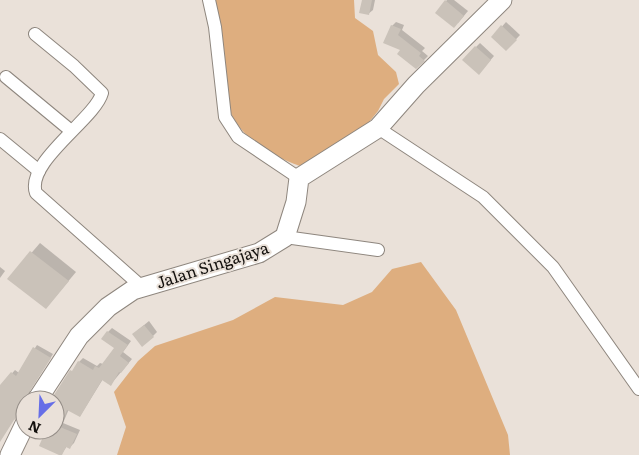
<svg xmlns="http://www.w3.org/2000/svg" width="639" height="455" viewBox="0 0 639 455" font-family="Literata,serif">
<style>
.green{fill:#deae7f}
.shadow{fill:#0003}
.building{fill:#cac2b9}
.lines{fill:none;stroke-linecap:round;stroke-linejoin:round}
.street-casing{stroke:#8e867e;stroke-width:14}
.secondary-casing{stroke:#8e867e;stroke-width:21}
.street{stroke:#fff;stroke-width:12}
.secondary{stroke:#fff;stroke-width:19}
.labels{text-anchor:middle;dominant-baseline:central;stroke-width:4;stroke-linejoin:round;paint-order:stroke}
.street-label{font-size:16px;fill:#13100d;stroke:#eae1d9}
</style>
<rect width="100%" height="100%" fill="#eae1d9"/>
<!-- green -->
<g class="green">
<path d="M213,0H354L355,18L373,31L378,55L396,72L399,84L384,99L378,111L365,127L325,156L300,166C269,155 239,137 228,106Z"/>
<polygon points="421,262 456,310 508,435 510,455 117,455 126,427 114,392 138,361 155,346 233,320 275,297 343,305 372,292 392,269"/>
</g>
<!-- shadow -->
<g class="shadow">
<polygon points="363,0 375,0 373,10 368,14"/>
<polygon points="447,0 454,0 468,11 458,23 436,13"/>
<polygon points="396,22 404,25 402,30 425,48 422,51 428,56 416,68 392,26"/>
<polygon points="506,22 520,35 506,50 493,37"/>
<polygon points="480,43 494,56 483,69 476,47"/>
<polygon points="40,243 76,272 46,308 9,279"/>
<polygon points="0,267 5,271 0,278"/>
<polygon points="149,321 157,332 153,336 138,330"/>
<polygon points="112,328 131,341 123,352 132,359 111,384 103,379 80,416 69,409 63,423 80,430 74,443 70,447 67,446 61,455 46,430 55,430 79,362 83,358 97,366 100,363 103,364 115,348 108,332"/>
<polygon points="37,345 53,354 30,390 30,400 25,400 0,440 0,387 15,370 19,373"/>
</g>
<!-- building -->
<g class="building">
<polygon points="362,0 372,0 369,15 359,13"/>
<polygon points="445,0 464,16 454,28 435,13"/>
<polygon points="391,25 401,29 398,35 421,53 419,56 425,61 416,69 397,54 400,50 383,43"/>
<polygon points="501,25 517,40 506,51 491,37"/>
<polygon points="475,46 491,60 479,75 462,60"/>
<polygon points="30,251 69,281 46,309 7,279"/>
<polygon points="144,325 154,337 142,347 132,334"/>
<polygon points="107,331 128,345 120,356 129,363 121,373 119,372 111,386 102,380 80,417 67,410 60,427 77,434 70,449 66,447 62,455 59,455 39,446 46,430 55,430 54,395 70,370 72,371 78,361 93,370 95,366 99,368 114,348 101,339"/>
<polygon points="33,347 51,358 28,394 25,411 14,420 0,442 0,385 11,372 16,376"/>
</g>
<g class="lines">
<defs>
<g id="street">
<polyline points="209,0 215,27 225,117 238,137 299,178"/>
<path d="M35,34L74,66L102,93C95,119 25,162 36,193L142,287"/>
<polyline points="6,77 70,130"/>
<polyline points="378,128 483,197 553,267 639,389"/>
<polyline points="0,139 39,171"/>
<polyline points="285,237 378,250"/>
</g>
<g id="secondary">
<polyline points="37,400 79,336 108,307 133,290 259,253 285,237 296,202 299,178 378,128 416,85 502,0"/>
<polyline points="10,455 25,424"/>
</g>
</defs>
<!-- street casing -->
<use href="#street" class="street-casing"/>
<!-- secondary casing -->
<use href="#secondary" class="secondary-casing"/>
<!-- street -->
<use href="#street" class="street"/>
<!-- secondary -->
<use href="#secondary" class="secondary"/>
</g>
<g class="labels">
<!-- street labels -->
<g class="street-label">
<text transform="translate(212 264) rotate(-18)">Jalan Singajaya</text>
</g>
</g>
<!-- north arrow -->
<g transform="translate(40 415) rotate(204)"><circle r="24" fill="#eae1d9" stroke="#948d87"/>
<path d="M0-4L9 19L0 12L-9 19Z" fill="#666ee7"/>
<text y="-8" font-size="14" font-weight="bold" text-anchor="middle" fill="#13100d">N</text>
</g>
</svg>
